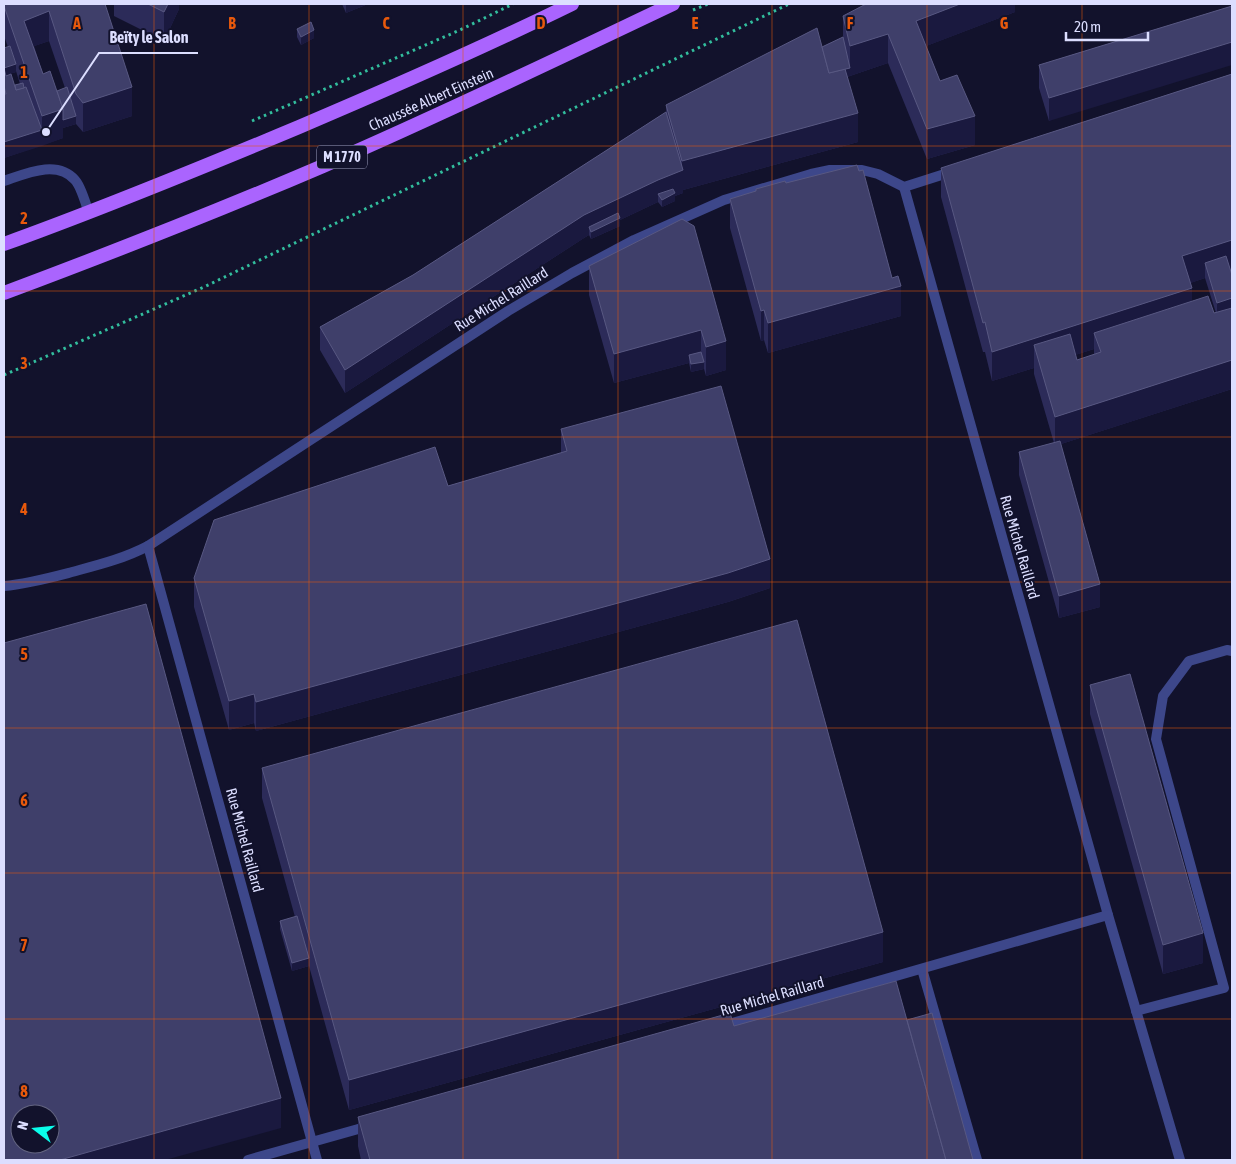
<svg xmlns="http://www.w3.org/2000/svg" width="1236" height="1164" viewBox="0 0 1236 1164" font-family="'Asap Condensed',sans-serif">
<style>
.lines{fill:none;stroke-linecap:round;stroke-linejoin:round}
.path{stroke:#32bd9d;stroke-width:3;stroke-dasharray:2.5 4;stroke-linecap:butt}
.service{stroke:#3d478a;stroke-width:10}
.minor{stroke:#3d478a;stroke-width:10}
.primary{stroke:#aa64fe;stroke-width:14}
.wall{fill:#2c2b59;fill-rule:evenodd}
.shaded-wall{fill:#1a193f}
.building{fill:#3f3f6a;stroke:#585882;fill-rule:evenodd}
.grid{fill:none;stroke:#e8590c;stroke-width:1;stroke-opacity:0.55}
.labels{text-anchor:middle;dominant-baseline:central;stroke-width:4;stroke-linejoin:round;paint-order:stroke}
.shield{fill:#12122c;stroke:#9fa1c0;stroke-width:1}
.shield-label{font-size:14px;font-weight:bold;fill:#dcdeff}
.street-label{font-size:15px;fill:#dcdeff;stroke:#12122c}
.grid-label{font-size:16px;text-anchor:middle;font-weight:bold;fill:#e8590c;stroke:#12122c;stroke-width:4;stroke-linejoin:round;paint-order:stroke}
.leader{fill:none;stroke:#dcdeff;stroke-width:2}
.callout-dot{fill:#dcdeff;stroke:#12122c;stroke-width:2}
.callout-label{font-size:16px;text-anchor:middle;font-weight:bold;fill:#dcdeff;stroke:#12122c;stroke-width:4;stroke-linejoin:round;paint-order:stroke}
</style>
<rect width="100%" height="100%" fill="#12122c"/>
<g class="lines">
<!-- path -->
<g class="path">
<polyline points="693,10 708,4"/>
<polyline points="252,121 460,30 513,4"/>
<polyline points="4,375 204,287 789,4"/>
</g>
<!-- service -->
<polyline class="service" points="1136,1011 1224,988 1156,739 1163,696 1189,661 1227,650 1232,651"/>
<!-- minor -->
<g class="minor">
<path d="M4,181C25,174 57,159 75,180C81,186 86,205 89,213"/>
<polyline points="904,187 1108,915 1180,1160"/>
<path d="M4,586C27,584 49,578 72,572C98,565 123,559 148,546"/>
<polyline points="922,969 977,1160"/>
<polyline points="722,1026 1108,915"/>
<polyline points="248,1160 369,1126"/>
<polyline points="317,1160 148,546 508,311 572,273 634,240 724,200 811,174 830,170 862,170 878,174 904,187 954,171"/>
</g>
<!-- primary -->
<g class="primary">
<path d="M4,244C104,208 201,168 299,127C391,88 482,48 572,4"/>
<path d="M4,293C111,253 218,211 323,166C441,115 557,59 673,4"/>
</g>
</g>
<!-- wall -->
<g class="wall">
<path d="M4,4H105L132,116L83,132L76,124L63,128V138L4,158V48L8,47L4,36ZM49,41L65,88L57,91L43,74L34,46ZM16,71L20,84L15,85L6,75L16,72Z"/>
<polygon points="114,4 179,4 179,9 164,41 114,16"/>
<polygon points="342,4 368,4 346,13"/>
<polygon points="1015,4 1015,12 926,46 940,81 975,145 927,159 888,63 847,77 858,142 683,190 683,193 675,196 675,201 662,207 658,202 620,220 620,226 591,239 589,235 584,238 345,393 320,350 320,327 413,275 666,112 666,105 822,47 843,37 843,16"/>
<polygon points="1232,6 1049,121 1039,88 1039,65"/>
<polygon points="297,29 314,38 301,45 297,37"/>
<path d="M1232,74V271V269L1231,270L1232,389L1061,444L1100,607L1059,618L1019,475V452L1054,443L1034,374V368L992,381L985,352H983L941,197V168ZM1205,278L1216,313H1214L1192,302L1190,283ZM1094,349V355L1077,360L1075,355Z"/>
<polygon points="786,183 901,316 768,353 764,340 761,341 730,228 730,199"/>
<polygon points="589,266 726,341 726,370 706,376 704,369 691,372 689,363 614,383 589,295"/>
<polygon points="561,429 770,588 728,602 256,731 254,723 229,730 194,607 194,578 448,486 561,453"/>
<polygon points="1090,685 1203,963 1163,974 1090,714"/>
<polygon points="262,768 883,962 349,1110 309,966 292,971 280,929 280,921 295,917 262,798"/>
<polygon points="907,1020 973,1160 361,1160 358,1146 358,1117 734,1026"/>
</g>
<!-- shaded-wall -->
<g class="shaded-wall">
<polygon points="168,4 179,4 179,9 164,41 164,12"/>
<polygon points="346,4 368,4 346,13"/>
<polygon points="960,4 1015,4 1015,12 916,50 916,21"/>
<polygon points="49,11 49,41 26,49 24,21"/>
<polygon points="314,30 314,38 301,45 301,37"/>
<polygon points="888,34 888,63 850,76 850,46"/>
<polygon points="1232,42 1232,65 1049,121 1049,98"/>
<polygon points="16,64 16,72 4,76 4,68"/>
<polygon points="850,68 850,76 839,79 839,71"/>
<polygon points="132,87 132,116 83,132 83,103"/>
<polygon points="63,109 76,116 76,124 63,128 63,138 42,146 42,116"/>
<polygon points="858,113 858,142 683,190 683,193 675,196 675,201 662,207 662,200 658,194 658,202 620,220 620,226 591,239 591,232 589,227 589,235 584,238 345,393 345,370 584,215 658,180 682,170 682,161"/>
<polygon points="975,116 975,145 927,159 927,129"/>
<polygon points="42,130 42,146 4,158 4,142"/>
<polygon points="1232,240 1232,269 1210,277 1205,263 1205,278 1182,286 1182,256"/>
<polygon points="901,286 901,316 768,353 768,323"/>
<polygon points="1192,288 1192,318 1094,333 1094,349 1041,366 1034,345 1034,368 992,381 992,352"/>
<polygon points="1232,298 1232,314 1217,318 1217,303"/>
<polygon points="764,310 764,340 761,341 761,311"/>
<polygon points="701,330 701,360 689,355 689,363 614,383 614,354"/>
<polygon points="726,341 726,370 706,376 706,347"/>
<polygon points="1232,360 1232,389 1055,446 1055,417"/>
<polygon points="704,362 704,369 691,372 691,364"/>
<polygon points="770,559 770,588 728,602 256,731 256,702"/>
<polygon points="1100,584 1100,607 1059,618 1059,596"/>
<polygon points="254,694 254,723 229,730 229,701"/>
<polygon points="883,932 883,962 349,1110 349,1080"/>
<polygon points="1203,933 1203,963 1163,974 1163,945"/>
<polygon points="309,958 309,966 292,971 292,963"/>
<polygon points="281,1098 281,1128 165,1160 60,1160"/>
</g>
<!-- building -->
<g class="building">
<polygon points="4,4 105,4 132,87 83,103 76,94 49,11 24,21 43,74 50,71 63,109 42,116 4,6"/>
<polygon points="148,4 168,4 164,12"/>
<polygon points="866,4 960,4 916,21 940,81 957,75 975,116 927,129 888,34 850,46 843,16"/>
<polygon points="1232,6 1232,42 1049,98 1039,65"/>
<polygon points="311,22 314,30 301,37 297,29"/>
<polygon points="817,28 829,73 845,69 858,113 682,161 666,105"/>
<polygon points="843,37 850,68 829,73 822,47"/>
<polygon points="10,46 16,64 4,68 4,48"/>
<polygon points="4,68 6,76 11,74 16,90 26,87 42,130 4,142 4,94 6,94 4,86"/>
<polygon points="1232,74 1232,240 1182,256 1192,288 992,352 985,322 983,323 941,168"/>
<polygon points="23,83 24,88 16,90 15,85"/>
<polygon points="67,87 76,116 63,120 63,109 57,91"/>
<polygon points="666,112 683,170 658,180 584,215 345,370 320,327 413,275"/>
<polygon points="857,165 859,171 863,170 892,278 898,276 901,286 768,323 764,310 761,311 730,199 756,191 756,189 785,181 786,183"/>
<polygon points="673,189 675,193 662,200 658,194"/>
<polygon points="618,213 620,218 591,232 589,227"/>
<polygon points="682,219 694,226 726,341 706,347 701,330 614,354 589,266"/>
<polygon points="1226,256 1232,275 1232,298 1217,303 1205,263"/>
<polygon points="1208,296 1214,313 1232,308 1232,360 1055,417 1034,345 1070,334 1077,360 1101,352 1094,333"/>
<polygon points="701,352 704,362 691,364 689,355"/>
<polygon points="721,386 770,559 728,573 256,702 254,694 229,701 194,578 214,520 435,447 448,486 567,451 561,429"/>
<polygon points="1060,441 1100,584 1059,596 1019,452"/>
<path d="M146,604L281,1098L60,1160H4V643ZM20,1114H50V1144H20Z"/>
<polygon points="797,620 883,932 349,1080 262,768"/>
<polygon points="1130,674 1203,933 1163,945 1090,685"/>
<polygon points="297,916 309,958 292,963 280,921"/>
<polygon points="896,981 946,1160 370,1160 358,1117 730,1013 734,1026"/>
<polygon points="932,1013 973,1160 946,1160 907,1020"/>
</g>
<!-- grid -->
<path class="grid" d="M154,4V1160M309,4V1160M463,4V1160M618,4V1160M772,4V1160M927,4V1160M1082,4V1160M4,146H1232M4,291H1232M4,437H1232M4,582H1232M4,728H1232M4,873H1232M4,1019H1232"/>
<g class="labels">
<!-- shield labels -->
<rect class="shield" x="317" y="145.5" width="50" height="23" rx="4"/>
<g class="shield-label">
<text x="342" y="157">M 1770</text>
</g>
<!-- street labels -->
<g class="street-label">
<text transform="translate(431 99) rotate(-24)">Chaussée Albert Einstein</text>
<text transform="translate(501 299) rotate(-32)">Rue Michel Raillard</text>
<text transform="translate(1020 547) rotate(74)">Rue Michel Raillard</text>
<text transform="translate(245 840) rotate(75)">Rue Michel Raillard</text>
<text transform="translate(772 996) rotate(-16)">Rue Michel Raillard</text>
</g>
</g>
<g class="grid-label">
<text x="77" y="29">A</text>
<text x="232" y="29">B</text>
<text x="386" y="29">C</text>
<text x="541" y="29">D</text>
<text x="695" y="29">E</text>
<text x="850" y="29">F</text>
<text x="1004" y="29">G</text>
<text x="24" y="78">1</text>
<text x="24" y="224">2</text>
<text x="24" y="369">3</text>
<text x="24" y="515">4</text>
<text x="24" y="660">5</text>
<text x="24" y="806">6</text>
<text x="24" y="951">7</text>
<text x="24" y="1097">8</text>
</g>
<!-- callouts -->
<path class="leader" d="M46 132L99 53H198"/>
<circle class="callout-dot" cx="46" cy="132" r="5"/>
<g class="callout-label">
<text x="149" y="43">Beïty le Salon</text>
</g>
<!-- border -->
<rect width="1236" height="1164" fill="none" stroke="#dcdeff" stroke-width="10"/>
<!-- north arrow -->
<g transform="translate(35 1129) rotate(286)"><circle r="24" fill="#12122c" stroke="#636480"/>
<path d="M0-4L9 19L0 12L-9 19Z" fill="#0afdeb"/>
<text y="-8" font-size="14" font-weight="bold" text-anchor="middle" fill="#dcdeff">N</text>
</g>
<!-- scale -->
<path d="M1066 32v8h82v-8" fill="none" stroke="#dcdeff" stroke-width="2.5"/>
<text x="1074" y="32" font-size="15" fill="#dcdeff" stroke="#12122c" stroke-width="4" paint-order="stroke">20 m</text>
</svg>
